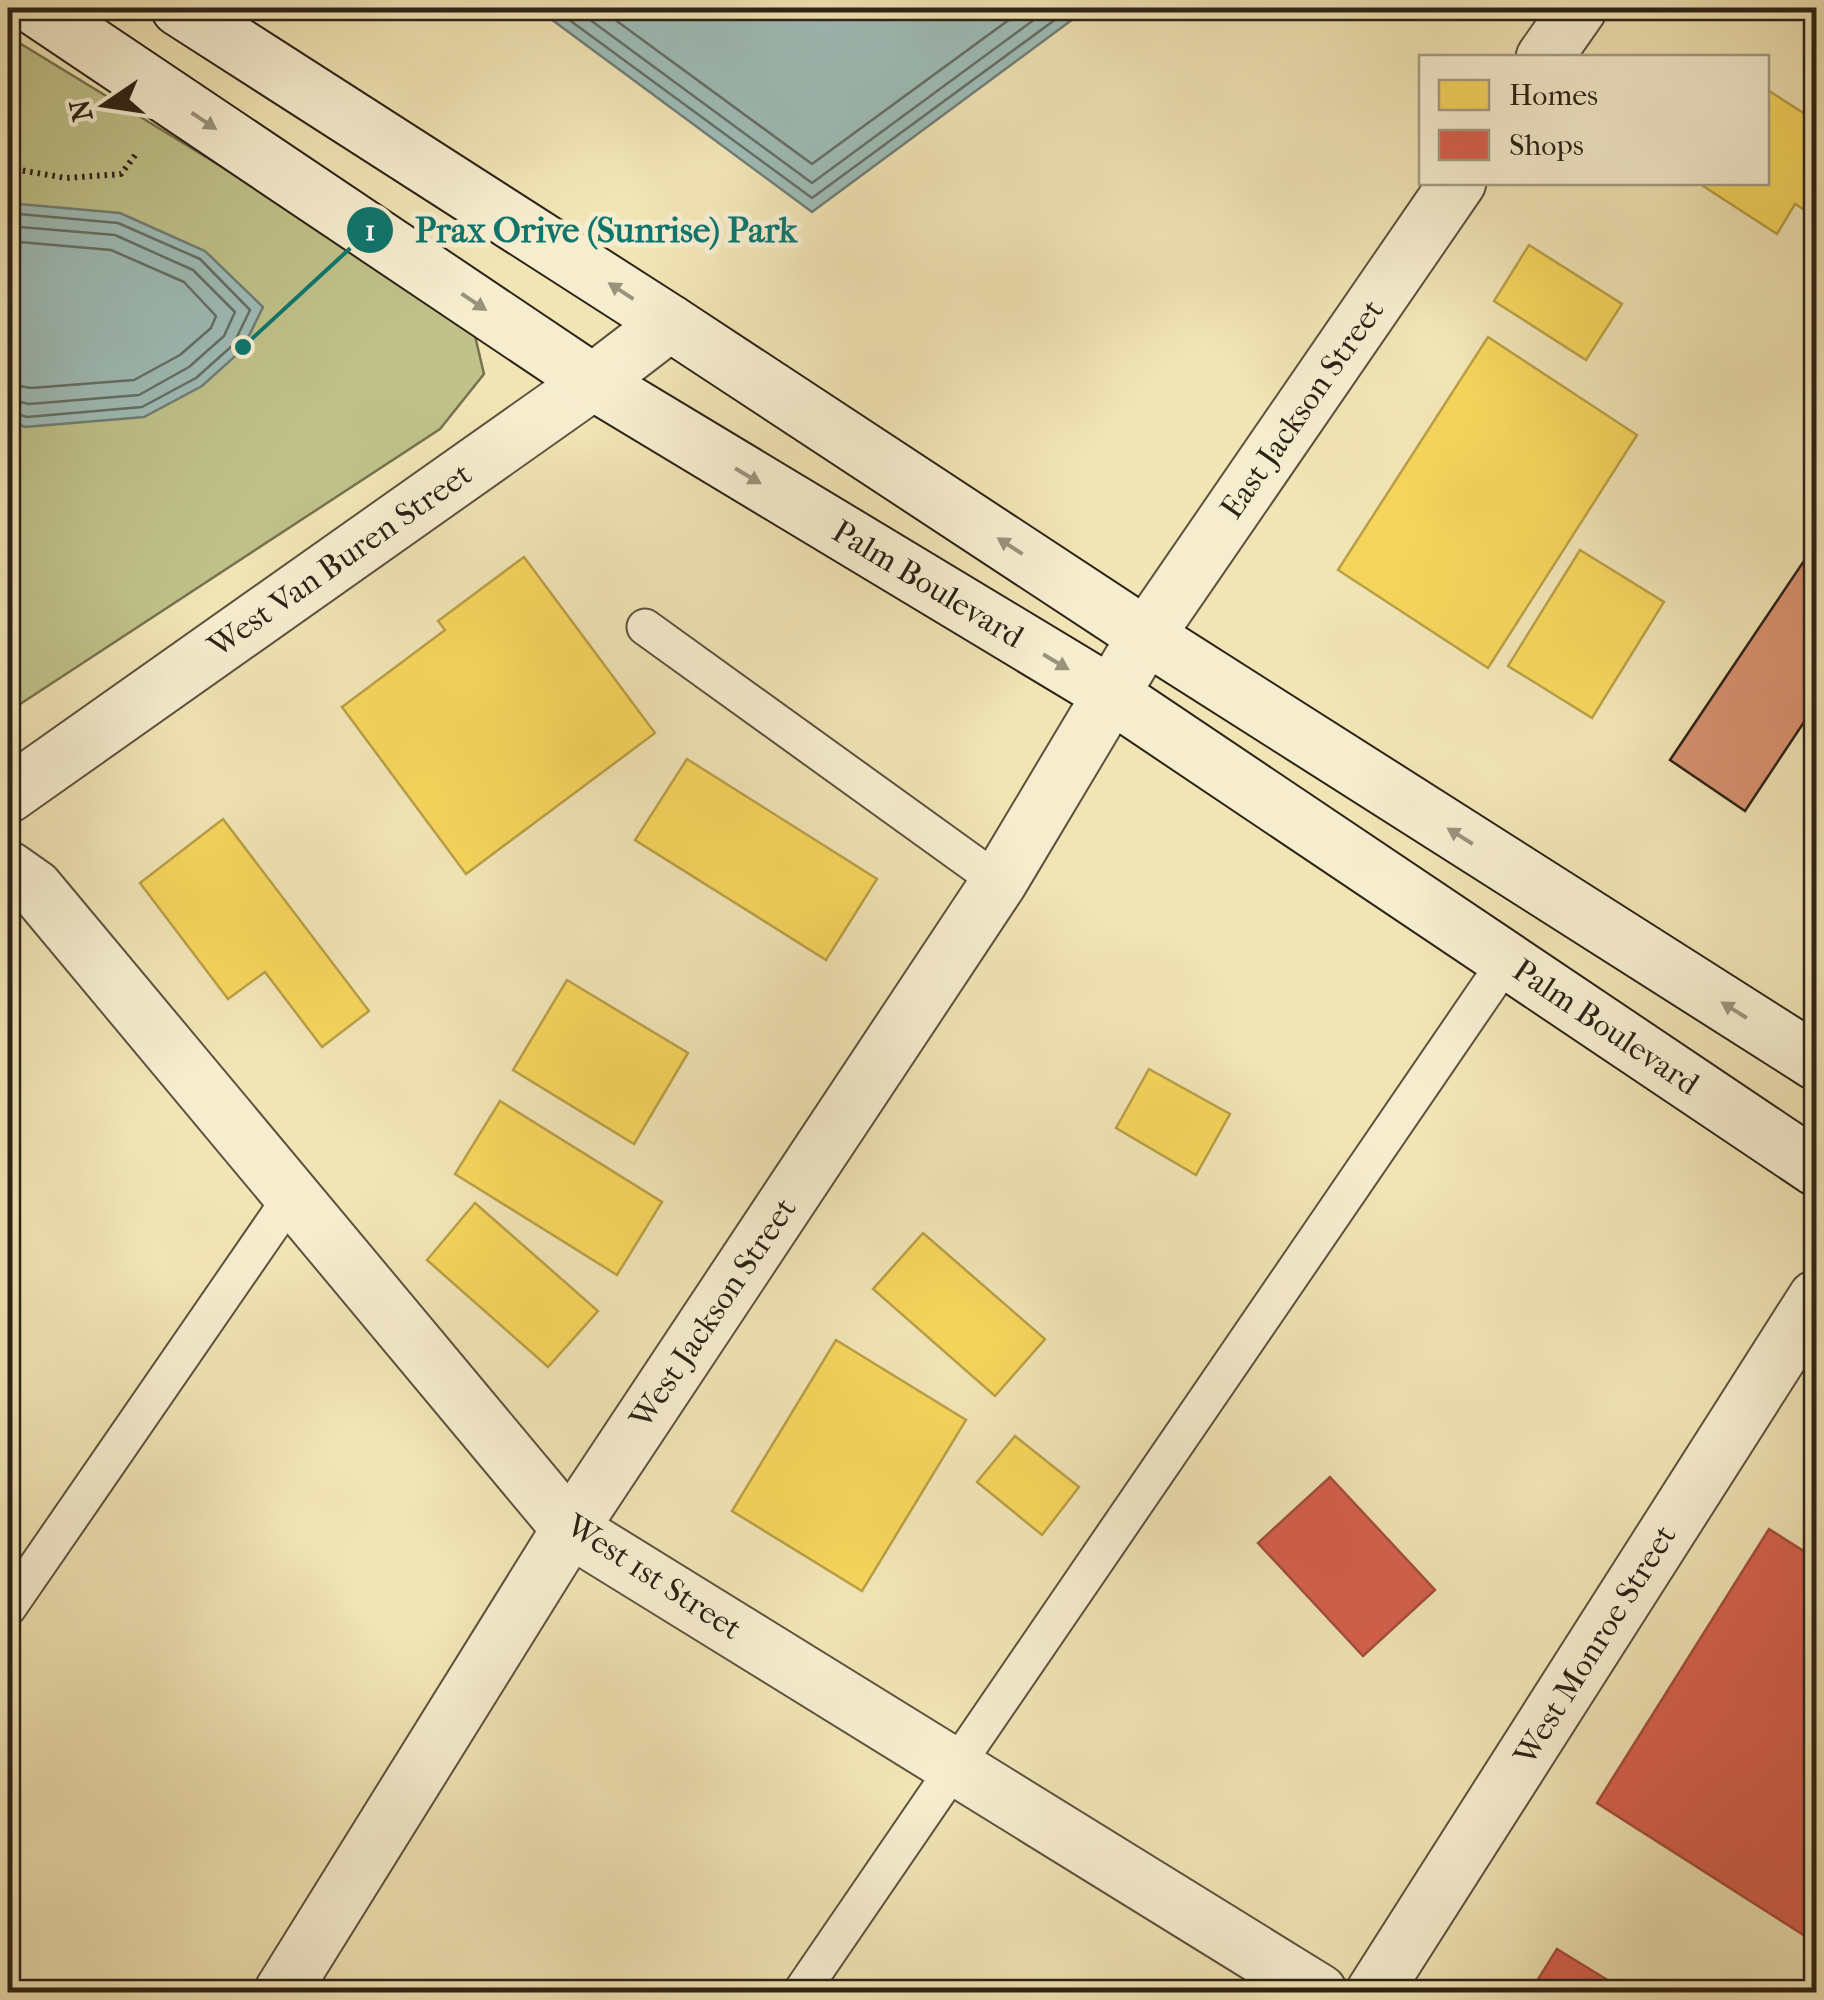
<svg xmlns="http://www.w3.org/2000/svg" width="1824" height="2000" viewBox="0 0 1824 2000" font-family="'IM FELL French Canon',serif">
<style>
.green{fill:#c0c28a;stroke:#767250;stroke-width:2.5}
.water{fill:#9ebcb7;stroke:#707e77;stroke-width:2.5}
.homes{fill:#f6d55c;stroke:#b99f47;stroke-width:2.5}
.shops{fill:#d6604d;stroke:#a34d3c;stroke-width:2.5}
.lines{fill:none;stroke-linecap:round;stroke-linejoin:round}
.shore{stroke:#656f66;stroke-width:2.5}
.building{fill:#d8906f;stroke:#2c2216;stroke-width:2.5}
.lane-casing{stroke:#5d523e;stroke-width:39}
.street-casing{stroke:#5d523e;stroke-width:59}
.secondary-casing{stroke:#2c2216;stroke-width:59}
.path{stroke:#2c2216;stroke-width:6;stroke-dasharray:2.5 5;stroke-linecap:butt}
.lane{stroke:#f6edcf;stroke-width:35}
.street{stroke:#f6edcf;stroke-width:55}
.secondary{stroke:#f6edcf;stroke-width:55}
.oneway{fill:#9b927c}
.labels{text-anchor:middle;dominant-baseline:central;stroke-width:10;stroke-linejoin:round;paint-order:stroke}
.street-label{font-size:32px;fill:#2c2216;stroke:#f6edcf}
.leader{fill:none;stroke:#0f766e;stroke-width:4}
.callout-dot{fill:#0f766e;stroke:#f6edcf;stroke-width:4}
.mark-label{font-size:30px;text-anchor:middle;font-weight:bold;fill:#fff}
.callout-label{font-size:35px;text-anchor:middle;font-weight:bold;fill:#0f766e;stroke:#f6edcf;stroke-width:10;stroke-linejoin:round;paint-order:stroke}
</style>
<rect width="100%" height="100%" fill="#f1e4b5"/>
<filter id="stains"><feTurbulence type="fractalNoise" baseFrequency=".002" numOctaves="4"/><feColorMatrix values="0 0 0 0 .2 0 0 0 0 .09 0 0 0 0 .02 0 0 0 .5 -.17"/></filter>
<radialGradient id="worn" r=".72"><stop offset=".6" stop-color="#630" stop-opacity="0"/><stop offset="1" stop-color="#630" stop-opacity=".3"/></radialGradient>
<!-- green -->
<polygon class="green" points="8,36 471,319 484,374 440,429 8,712"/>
<!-- water -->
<g class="water">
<polygon points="536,8 1088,8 812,212"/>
<polygon points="8,203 120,213 205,251 263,307 242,350 202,386 144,417 25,427 8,420"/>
</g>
<!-- homes -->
<g class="homes">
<polygon points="1766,89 1816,121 1816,217 1795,204 1777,234 1697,182 1766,182"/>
<polygon points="1529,245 1622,304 1586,360 1494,301"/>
<polygon points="1488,337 1637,435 1488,668 1338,570"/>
<polygon points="1580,550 1664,602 1592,718 1508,666"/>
<polygon points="524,557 655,733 466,874 342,707 445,630 438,621"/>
<polygon points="687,759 877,879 826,960 635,840"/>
<polygon points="223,819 369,1011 322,1047 265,972 228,999 140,883"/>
<polygon points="567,980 688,1053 634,1144 513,1070"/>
<polygon points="1149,1069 1230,1114 1196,1175 1116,1128"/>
<polygon points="500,1101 662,1202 617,1275 455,1174"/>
<polygon points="475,1203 598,1311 548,1367 427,1260"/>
<polygon points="923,1233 1045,1339 995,1396 873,1289"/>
<polygon points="836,1340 966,1420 862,1591 732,1511"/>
<polygon points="1015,1436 1079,1487 1042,1535 977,1482"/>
</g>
<!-- shops -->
<g class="shops">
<polygon points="1330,1477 1435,1590 1363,1656 1258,1543"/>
<polygon points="1769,1529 1816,1559 1816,1943 1597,1803"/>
<polygon points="1557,1949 1627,1992 1530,1992"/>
</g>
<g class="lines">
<!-- shore -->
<g class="shore">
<polyline points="553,8 812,198 1071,8"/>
<polyline points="574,8 812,183 1050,8"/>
<polyline points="599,8 812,164 1025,8"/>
<polyline points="8,213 118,223 200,259 250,310 233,345 196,378 142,407 27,417 8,411"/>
<polyline points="8,226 115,235 193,270 235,312 224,336 189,367 139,395 29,404 8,399"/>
<polyline points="8,241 111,250 184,282 216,316 211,328 180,355 134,380 31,388 8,384"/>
</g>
</g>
<!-- building -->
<polygon class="building" points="1816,543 1816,704 1745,811 1670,760"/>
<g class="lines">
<defs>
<g id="lane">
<polyline points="645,627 999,882"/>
<polyline points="8,1608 292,1196"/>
<polyline points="801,1992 1507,960"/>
</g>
<g id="street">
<polyline points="1544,58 1579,8"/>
<polyline points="8,795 593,382 670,323"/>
<polyline points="8,869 35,888 570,1529 1319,1992"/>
<polyline points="282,1992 570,1529 999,882 1146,636 1458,182"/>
<polyline points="1374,1992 1816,1298"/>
</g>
<g id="secondary">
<polyline points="36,8 593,382 1109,693 1816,1168"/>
<polyline points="179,8 670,323 1146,636 1816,1062"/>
</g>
</defs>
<!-- lane casing -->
<use href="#lane" class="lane-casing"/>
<!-- street casing -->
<use href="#street" class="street-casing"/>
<!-- secondary casing -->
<use href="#secondary" class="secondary-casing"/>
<!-- path -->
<polyline class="path" points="8,168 66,178 121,174 136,154"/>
<!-- lane -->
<use href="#lane" class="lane"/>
<!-- street -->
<use href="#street" class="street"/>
<!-- secondary -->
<use href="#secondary" class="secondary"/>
</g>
<!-- one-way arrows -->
<defs><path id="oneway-solid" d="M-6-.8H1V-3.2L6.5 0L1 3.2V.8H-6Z" transform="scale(2.5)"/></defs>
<g class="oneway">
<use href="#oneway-solid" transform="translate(204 121) rotate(34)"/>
<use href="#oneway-solid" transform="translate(621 291) rotate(-147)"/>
<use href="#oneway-solid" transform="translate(474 302) rotate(34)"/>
<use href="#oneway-solid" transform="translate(748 476) rotate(31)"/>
<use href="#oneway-solid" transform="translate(1010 546) rotate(-147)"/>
<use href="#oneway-solid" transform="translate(1056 662) rotate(31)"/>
<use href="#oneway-solid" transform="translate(1460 836) rotate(-148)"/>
<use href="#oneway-solid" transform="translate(1734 1010) rotate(-148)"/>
</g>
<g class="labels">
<!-- street labels -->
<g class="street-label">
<text transform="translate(1302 409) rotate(-55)">East Jackson Street</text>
<text transform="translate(340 560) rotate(-35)">West Van Buren Street</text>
<text transform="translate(928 584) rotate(31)">Palm Boulevard</text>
<text transform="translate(1606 1027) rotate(34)">Palm Boulevard</text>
<text transform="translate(713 1313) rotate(-56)">West Jackson Street</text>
<text transform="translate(654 1577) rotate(33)">West 1st Street</text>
<text transform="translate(1595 1645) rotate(-58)">West Monroe Street</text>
</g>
</g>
<!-- callouts -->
<path class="leader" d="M243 347L370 230"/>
<g class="callout-dot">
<circle cx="243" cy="347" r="10"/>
<circle cx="370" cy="230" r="25"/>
</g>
<g class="mark-label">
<text x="370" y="240">1</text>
</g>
<g class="callout-label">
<text x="606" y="242">Prax Orive (Sunrise) Park</text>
</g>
<!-- margin -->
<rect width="1824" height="2000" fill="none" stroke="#f1e4b5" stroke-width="40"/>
<rect x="10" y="10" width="1804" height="1980" fill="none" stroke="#2c2216" stroke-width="5"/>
<rect x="20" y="20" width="1784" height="1960" fill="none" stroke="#2c2216" stroke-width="2.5"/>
<!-- legend -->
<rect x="1419" y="55" width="350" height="130" fill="#f6edcf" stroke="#a59c85" stroke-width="2.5"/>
<rect x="1439" y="80" width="50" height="30" fill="#f6d55c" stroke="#a59c85" stroke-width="2.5"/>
<text x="1509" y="105" font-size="30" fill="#2c2216">Homes</text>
<rect x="1439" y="130" width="50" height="30" fill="#d6604d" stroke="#a59c85" stroke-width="2.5"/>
<text x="1509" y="155" font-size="30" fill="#2c2216">Shops</text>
<!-- north arrow -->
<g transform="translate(105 105) rotate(257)" stroke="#f6edcf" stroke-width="8" paint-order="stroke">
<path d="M0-8L18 38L0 25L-18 38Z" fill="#2c2216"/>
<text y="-15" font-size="28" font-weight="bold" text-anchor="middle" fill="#2c2216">N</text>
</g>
<rect width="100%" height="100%" filter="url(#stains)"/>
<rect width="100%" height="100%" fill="url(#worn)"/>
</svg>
